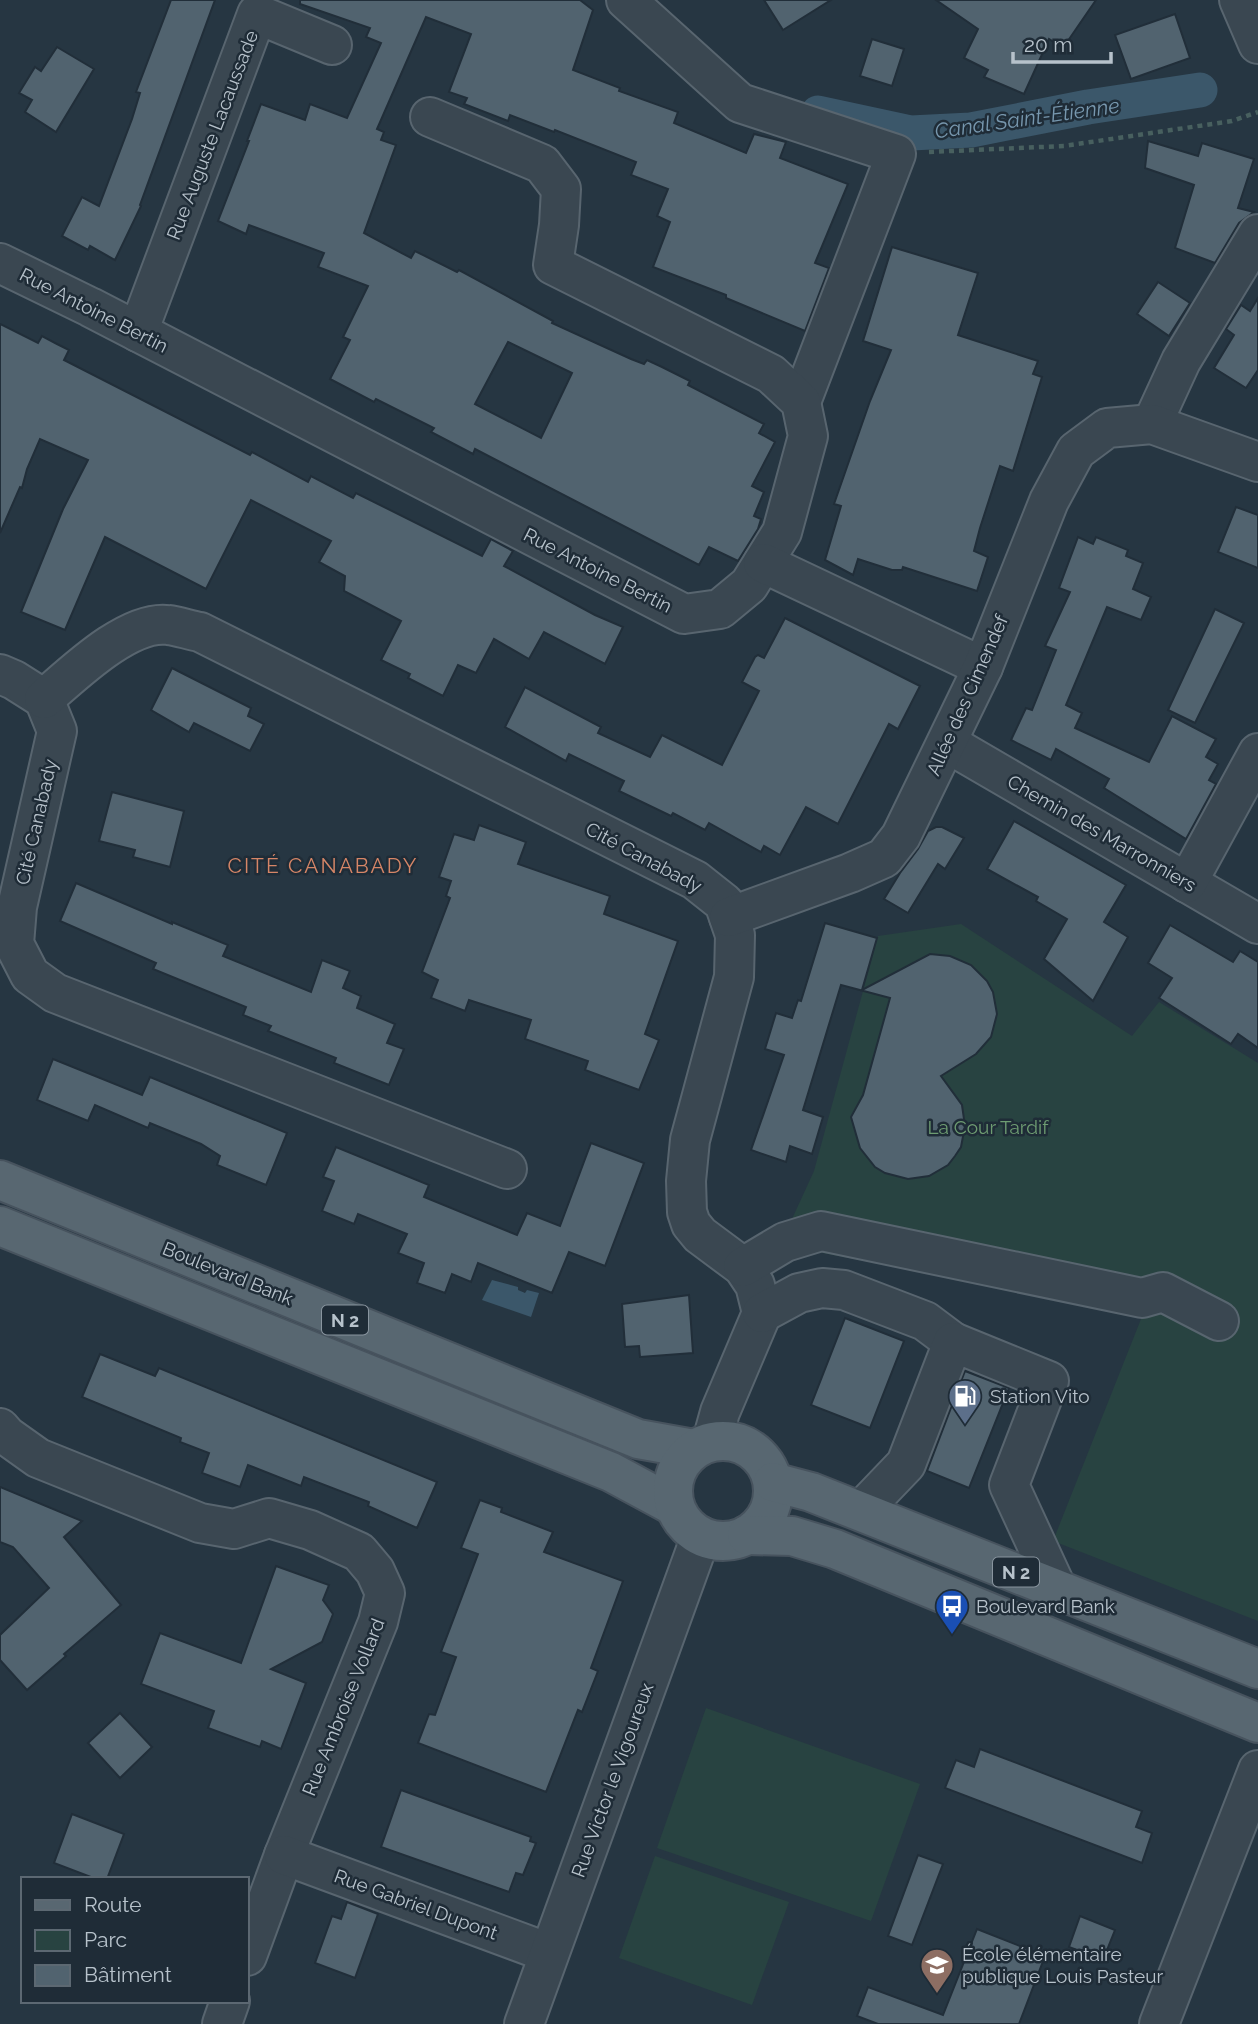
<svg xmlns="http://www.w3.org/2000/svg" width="1258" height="2024" viewBox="0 0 1258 2024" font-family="Raleway,sans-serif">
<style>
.green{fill:#284341}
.water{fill:#3b576a}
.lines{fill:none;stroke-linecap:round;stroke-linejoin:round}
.canal{stroke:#3b576a;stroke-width:35}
.building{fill:#51636f;stroke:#212e39;stroke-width:2;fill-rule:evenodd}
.minor-casing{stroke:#58656f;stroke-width:42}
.major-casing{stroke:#47535e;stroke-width:42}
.path{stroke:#48605f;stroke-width:4.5;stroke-dasharray:5 5;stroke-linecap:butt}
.minor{stroke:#3a4751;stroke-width:38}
.major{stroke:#586771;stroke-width:38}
.labels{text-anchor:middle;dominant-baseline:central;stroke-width:5;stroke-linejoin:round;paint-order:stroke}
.shield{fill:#1f2c37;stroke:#89959f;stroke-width:2}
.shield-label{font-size:18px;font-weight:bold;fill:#b7c2cb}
.street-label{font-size:19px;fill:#b7c2cb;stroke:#1f2c37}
.park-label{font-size:19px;fill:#6e9c72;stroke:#1f2c37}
.poi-label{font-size:19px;fill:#b7c2cb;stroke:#1f2c37;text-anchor:start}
.water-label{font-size:21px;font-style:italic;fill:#7797ae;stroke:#1f2c37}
.neighbourhood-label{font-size:21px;letter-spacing:2px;fill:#d68667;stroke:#1f2c37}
</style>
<rect width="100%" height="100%" fill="#263642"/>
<!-- green -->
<g class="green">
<polygon points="961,924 1132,1036 1159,1002 1258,1063 1258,1621 1053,1541 1143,1314 812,1251 786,1232 814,1171 878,936"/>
<polygon points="706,1708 920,1784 871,1921 657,1848"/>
<polygon points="655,1856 789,1902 752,2005 619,1958"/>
</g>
<!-- water -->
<polygon class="water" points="492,1280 518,1287 518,1290 525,1293 527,1290 539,1293 531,1317 482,1300"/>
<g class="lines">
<!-- canal -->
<polyline class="canal" points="818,113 911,133 971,130 1088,107 1200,90"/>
</g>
<!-- building -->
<g class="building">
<polygon points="171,0 215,0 140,205 141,206 115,260 90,246 88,250 62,236 82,197 99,206 132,119 140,93 136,92"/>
<path d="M300,0H580L593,10L573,70L620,88L619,91L678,112L674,123L746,153L754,134L786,142L780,158L848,184L815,263L829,268L805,331L726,298V295L653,267L670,222L657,216L668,189L631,175L636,162L555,130L554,132L510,115L508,121L464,104L467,98L449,92L471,34L426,17L377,129L384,132L381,140L396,145L364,233L411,258L415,251L457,272L459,270L553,321L552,323L631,359L644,364L647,360L662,367L690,381L688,385L764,424L759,433L775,442L752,486L764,492L754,516L761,519L758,529L738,561L709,547L699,565L475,449L473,454L431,432L434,428L376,399L374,402L330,379L350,340L343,337L368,286L318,267L324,253L249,225L246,234L218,221L249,141H247L261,104L305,120L310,104L347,118L381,43L366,37L370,28L300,4ZM508,342L572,373L541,438L475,404Z"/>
<polygon points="764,0 831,0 783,30"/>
<polygon points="936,0 1096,0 1063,48 1049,39 1024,94 984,77 988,70 964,58 978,29"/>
<polygon points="1175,14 1190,58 1131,79 1115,35"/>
<polygon points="872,39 904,49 892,86 860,76"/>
<polygon points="57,47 94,69 56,132 25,112 32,100 19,93 35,67 41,71"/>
<polygon points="1148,141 1198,156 1202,143 1254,159 1238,208 1254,212 1239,223 1215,263 1175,248 1194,185 1145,168"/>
<polygon points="892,247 978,273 958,335 1038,361 1033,374 1042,377 1013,471 1000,466 980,528 974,551 988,557 977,591 903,567 902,570 892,570 858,559 853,575 825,560 841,506 834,504 870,401 891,350 863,341"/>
<polygon points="1158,282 1190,303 1169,336 1137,314"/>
<polygon points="1258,298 1258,370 1246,388 1214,368 1234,335 1226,329 1241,305 1250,311"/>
<polygon points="0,324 38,343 42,336 57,344 69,350 64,360 250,455 252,452 308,482 311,476 353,498 356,493 482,556 491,539 513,551 504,566 595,615 623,627 605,664 544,632 529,659 494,639 476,673 458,665 443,696 408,678 410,674 381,660 401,621 344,591 345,576 319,562 331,541 251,500 206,589 105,537 65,630 21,612 63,509 88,460 40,439 27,469 22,488 20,487 0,533"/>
<polygon points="1236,507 1258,515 1258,568 1218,552"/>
<polygon points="1078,537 1093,544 1096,537 1128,550 1126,556 1143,563 1133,589 1151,597 1141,620 1107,607 1066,705 1082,713 1075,728 1149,762 1172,716 1216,739 1206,757 1218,764 1209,780 1216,784 1186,839 1104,788 1109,779 1056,749 1051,760 1011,740 1026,708 1032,710 1056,650 1045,646 1070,592 1059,588"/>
<polygon points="1215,609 1244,623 1195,723 1168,710"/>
<polygon points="785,618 920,686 898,729 889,724 838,824 806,807 780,855 764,846 761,852 709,823 705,830 673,813 671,816 619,791 624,781 569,754 566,761 505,727 525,687 601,727 598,733 650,757 662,735 722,765 759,691 742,682 755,657 758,655 764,658"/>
<polygon points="172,668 251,708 248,716 264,724 250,751 194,723 189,732 151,710"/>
<polygon points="112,792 184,811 170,867 133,857 135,850 99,841"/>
<polygon points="1014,821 1126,885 1104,922 1128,937 1093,1001 1044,959 1067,919 1036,901 1038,897 987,869"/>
<polygon points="479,825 526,842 518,864 610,896 604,914 678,941 645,1034 659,1040 639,1090 585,1070 588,1061 525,1039 531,1020 469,1000 465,1011 431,998 438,980 422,972 450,898 446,896 451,881 439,877 454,834 474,840"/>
<polygon points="936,827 942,827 964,838 945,869 938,864 908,913 884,899 900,873 918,849 928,831"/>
<polygon points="76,883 172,924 172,922 228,945 223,956 311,992 322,960 350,971 343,988 361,996 357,1008 395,1024 387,1043 404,1049 389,1085 334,1063 336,1058 268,1031 271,1026 243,1015 246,1007 153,969 156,963 60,921"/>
<polygon points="825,923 877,938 862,990 930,954 950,956 971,965 987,981 993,992 997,1014 991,1037 976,1054 941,1076 962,1105 965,1126 961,1147 955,1156 948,1165 929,1176 908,1179 885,1173 875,1167 860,1148 851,1117 863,1095 890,998 841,985 803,1110 823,1117 812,1154 790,1146 786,1162 751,1150 784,1055 765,1049 776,1013 792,1018 798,1000 801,1001"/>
<polygon points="1170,925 1233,962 1240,951 1258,962 1258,1048 1238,1034 1231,1044 1159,998 1172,978 1148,963"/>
<polygon points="53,1059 142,1095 150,1077 287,1133 266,1185 217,1165 220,1156 201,1144 150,1123 148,1128 95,1105 88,1121 37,1100"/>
<polygon points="591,1143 644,1163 605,1266 569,1252 552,1293 478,1263 471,1282 452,1274 445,1293 417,1283 424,1263 398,1253 407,1234 358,1214 354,1224 322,1211 334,1181 323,1177 336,1147 429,1185 424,1197 517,1235 527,1213 560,1226"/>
<polygon points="689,1295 693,1353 640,1357 639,1346 625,1347 622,1304"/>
<polygon points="845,1318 904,1341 870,1428 811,1405"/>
<polygon points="100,1354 155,1376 159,1368 437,1482 417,1528 368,1506 369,1502 304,1477 301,1486 248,1465 240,1487 202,1473 209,1453 180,1442 181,1438 82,1397"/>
<polygon points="965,1371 1009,1388 969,1488 927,1471"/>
<polygon points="0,1487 82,1521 64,1537 121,1605 64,1654 66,1656 27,1690 0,1660 0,1635 49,1588 13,1547 0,1542"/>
<polygon points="480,1500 502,1508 501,1512 553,1532 544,1552 623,1581 591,1668 598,1671 582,1712 578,1710 546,1792 418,1743 429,1714 435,1715 456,1657 441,1652 478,1554 461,1548"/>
<polygon points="276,1566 329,1585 323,1600 333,1614 322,1642 271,1669 306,1683 281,1749 262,1741 260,1747 208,1728 214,1711 141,1684 160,1633 241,1663"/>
<polygon points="120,1713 152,1747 120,1778 88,1743"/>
<polygon points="980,1749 1142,1811 1136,1827 1152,1833 1142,1863 945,1788 956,1760 974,1767"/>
<polygon points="401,1790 531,1837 530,1841 536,1843 523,1875 516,1873 509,1892 381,1847"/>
<polygon points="72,1814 124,1834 107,1879 96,1879 54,1863"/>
<polygon points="918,1855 943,1864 912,1945 888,1936"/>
<polygon points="347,1902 378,1914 355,1978 315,1963 332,1916 341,1919"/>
<polygon points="1080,1916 1115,1930 1103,1960 1069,1947"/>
<polygon points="977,1929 1045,1956 1019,2024 878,2024 857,2016 868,1987 943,2015"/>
</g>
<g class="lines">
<defs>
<g id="minor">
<polyline points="626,0 740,103 896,154 801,402"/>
<polyline points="1239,0 1258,44"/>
<polyline points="0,263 90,307 684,614 720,609 749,585 782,532 808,436 801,402 771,374 553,265 559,225 561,189 542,164 430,117"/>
<polyline points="138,332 257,14 332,45"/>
<polyline points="1152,424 1181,361 1258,234"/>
<polyline points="763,563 983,667"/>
<polyline points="0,674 14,680 44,699 57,731 17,907 14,944 30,975 55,993 507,1169"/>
<path d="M44,699C73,674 128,620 168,625C178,626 189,630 200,632L695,880L724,903L735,935L734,977L690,1140L686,1181L687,1212L691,1224L700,1235L743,1267L755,1285L762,1313L720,1412L712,1441"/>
<polyline points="947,743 1258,924"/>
<polyline points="1187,883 1258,753"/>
<polyline points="729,917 850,873 884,858 901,836 983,667 1049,501 1076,451 1107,428 1152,424 1258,462"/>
<polyline points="743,1267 785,1242 821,1231 1142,1298 1163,1292 1219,1321"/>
<polyline points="762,1313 799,1293 822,1288 844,1290 925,1321 953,1342"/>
<polyline points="0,1428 7,1436 38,1458 200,1523 234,1529 269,1518 310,1530 359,1552 375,1571 385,1593 378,1622 284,1855 247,1956"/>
<polyline points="861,1511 906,1464 953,1342 1049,1381 1009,1485 1057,1589"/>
<polyline points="284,1855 549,1953"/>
<polyline points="222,2024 230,2001"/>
<polyline points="524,2024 701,1536"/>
<polyline points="1159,2024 1258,1770"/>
</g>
<g id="major">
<polyline points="0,1180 638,1439 694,1449"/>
<polyline points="0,1226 611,1472 674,1506"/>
<circle cx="723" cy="1491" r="50"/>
<polyline points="773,1482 811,1492 1258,1669"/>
<polyline points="747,1535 792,1536 835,1549 1258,1723"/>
</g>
</defs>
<!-- minor casing -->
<use href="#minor" class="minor-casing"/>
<!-- major casing -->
<use href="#major" class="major-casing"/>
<!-- path -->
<polyline class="path" points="929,152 1064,146 1232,121 1258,112"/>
<!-- minor -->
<use href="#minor" class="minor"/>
<!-- major -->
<use href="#major" class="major"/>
</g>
<!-- icons -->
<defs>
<symbol id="fuel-pin" viewBox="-11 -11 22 30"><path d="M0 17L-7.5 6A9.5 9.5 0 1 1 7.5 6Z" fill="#5c6f8a" stroke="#1f2c37"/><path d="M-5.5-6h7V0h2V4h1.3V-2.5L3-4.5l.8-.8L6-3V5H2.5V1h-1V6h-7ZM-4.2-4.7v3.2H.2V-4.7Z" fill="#fff"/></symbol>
<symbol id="bus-pin" viewBox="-11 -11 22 30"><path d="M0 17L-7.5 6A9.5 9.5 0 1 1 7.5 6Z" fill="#1a4fb4" stroke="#1f2c37"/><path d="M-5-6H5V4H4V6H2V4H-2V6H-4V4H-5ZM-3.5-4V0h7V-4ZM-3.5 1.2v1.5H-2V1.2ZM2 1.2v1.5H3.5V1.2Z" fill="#fff"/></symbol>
<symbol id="school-pin" viewBox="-11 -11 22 30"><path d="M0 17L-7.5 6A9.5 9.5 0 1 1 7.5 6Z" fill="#8d6e63" stroke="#1f2c37"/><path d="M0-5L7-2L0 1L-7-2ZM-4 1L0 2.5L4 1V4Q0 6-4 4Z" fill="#fff"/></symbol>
</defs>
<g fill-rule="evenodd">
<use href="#fuel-pin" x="946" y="1377" width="38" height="52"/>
<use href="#bus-pin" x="933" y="1587" width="38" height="52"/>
<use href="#school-pin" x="918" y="1946" width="38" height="52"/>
</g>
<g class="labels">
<!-- shield labels -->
<g class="shield">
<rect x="322" y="1305.5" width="46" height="29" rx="5"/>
<rect x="993" y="1557.5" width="46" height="29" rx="5"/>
</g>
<g class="shield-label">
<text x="345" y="1320">N 2</text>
<text x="1016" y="1572">N 2</text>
</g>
<!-- street labels -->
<g class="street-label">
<text transform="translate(212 135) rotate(-69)">Rue Auguste Lacaussade</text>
<text transform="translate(94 310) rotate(27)">Rue Antoine Bertin</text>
<text transform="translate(598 570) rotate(27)">Rue Antoine Bertin</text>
<text transform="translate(967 695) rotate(-66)">Allée des Cimendef</text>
<text transform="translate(36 822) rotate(-77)">Cité Canabady</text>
<text transform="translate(1102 833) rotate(30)">Chemin des Marronniers</text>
<text transform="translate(644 857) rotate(28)">Cité Canabady</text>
<text transform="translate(228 1273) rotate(22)">Boulevard Bank</text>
<text transform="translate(343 1707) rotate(-68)">Rue Ambroise Vollard</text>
<text transform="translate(612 1780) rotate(-70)">Rue Victor le Vigoureux</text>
<text transform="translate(416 1904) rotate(20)">Rue Gabriel Dupont</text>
</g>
<!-- park labels -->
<g class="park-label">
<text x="988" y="1127">La Cour Tardif</text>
</g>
<!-- poi labels -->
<g class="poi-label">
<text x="990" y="1396">Station Vito</text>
<text x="976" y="1606">Boulevard Bank</text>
<text x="962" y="1954">École élémentaire<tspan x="962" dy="22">publique Louis Pasteur</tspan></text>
</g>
<!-- water labels -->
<g class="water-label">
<text transform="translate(1027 118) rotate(-8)">Canal Saint-Étienne</text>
</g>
<!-- neighbourhood labels -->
<g class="neighbourhood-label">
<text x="323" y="865">CITÉ CANABADY</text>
</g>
</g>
<!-- legend -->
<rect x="21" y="1877" width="228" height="126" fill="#1f2c37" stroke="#5c6872" stroke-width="2"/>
<rect x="35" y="1900" width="35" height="10" fill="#586771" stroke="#5c6872" stroke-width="2"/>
<text x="84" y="1912" font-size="21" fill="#b7c2cb">Route</text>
<rect x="35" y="1930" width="35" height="21" fill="#284341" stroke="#5c6872" stroke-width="2"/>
<text x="84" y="1947" font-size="21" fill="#b7c2cb">Parc</text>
<rect x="35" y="1965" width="35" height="21" fill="#51636f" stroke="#5c6872" stroke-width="2"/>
<text x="84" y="1982" font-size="21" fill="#b7c2cb">Bâtiment</text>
<!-- scale -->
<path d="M1013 52v10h98v-10" fill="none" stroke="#b7c2cb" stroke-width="3.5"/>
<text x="1024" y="52" font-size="21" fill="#b7c2cb" stroke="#1f2c37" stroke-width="5" paint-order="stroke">20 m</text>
</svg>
